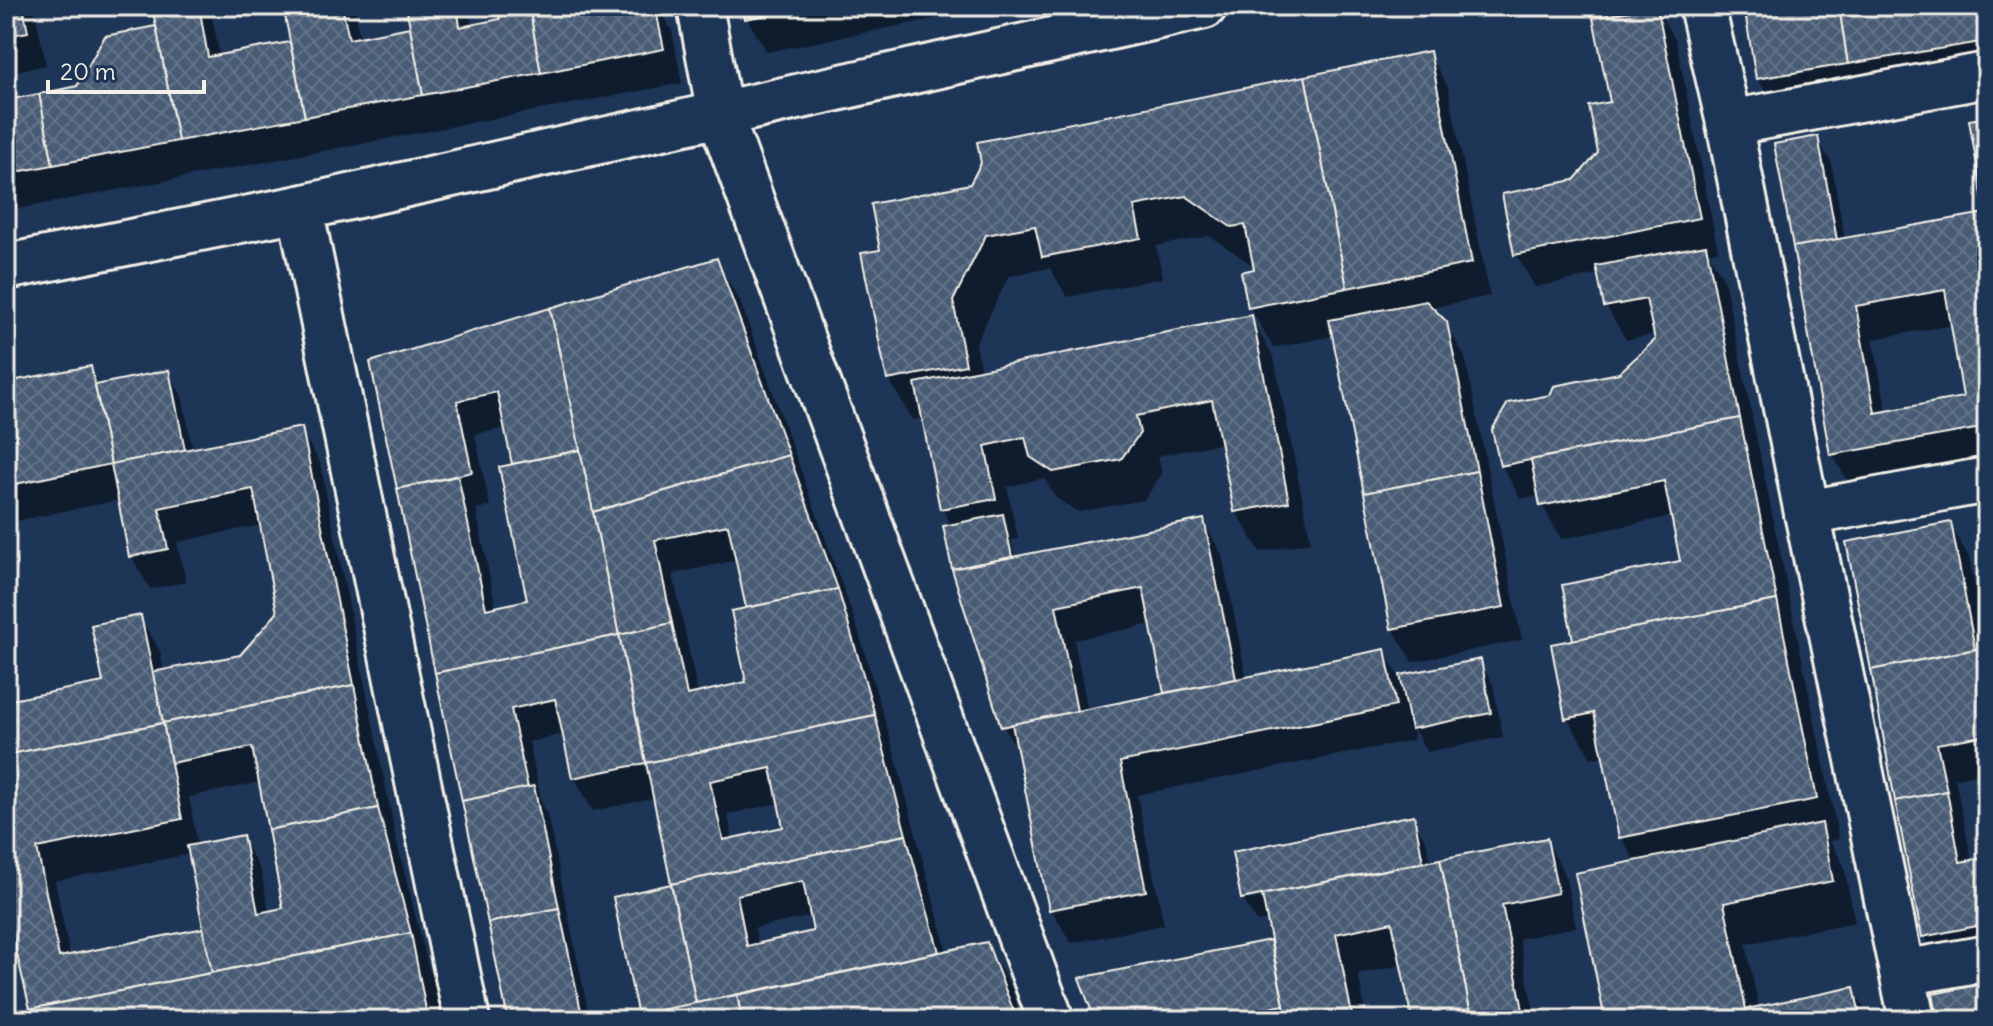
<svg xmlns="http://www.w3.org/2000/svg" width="1993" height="1026" viewBox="0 0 1993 1026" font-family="Delius,sans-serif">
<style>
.shadow{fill:#0007;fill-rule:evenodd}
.building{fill:url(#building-cross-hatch);stroke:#f4f1e8;stroke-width:2;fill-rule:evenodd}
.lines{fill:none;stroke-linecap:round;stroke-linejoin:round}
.minor-casing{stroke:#f4f1e8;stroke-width:50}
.minor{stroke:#1d3557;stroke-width:44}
</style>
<defs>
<pattern id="building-cross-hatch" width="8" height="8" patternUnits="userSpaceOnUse" patternTransform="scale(2)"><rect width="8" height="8" fill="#485b74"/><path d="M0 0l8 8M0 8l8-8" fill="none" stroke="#637388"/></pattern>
</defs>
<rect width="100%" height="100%" fill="#1d3557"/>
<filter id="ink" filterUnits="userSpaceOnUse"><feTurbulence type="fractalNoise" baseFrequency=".0125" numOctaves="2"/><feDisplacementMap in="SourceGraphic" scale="16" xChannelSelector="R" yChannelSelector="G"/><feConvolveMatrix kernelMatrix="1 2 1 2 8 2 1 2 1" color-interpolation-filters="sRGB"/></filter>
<g filter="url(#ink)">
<!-- shadow -->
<g class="shadow">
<polygon points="6,6 39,6 34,7 46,65 6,73"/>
<polygon points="154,6 210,6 220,57 292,43 285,6 354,6 360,39 412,29 408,6 468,6 472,27 502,21 500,6 596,6 597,9 611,6 657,6 672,31 682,83 6,211 6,102 79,88 158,28"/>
<polygon points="745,6 944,6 936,8 938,18 767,52 747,19"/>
<polygon points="1746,6 1987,6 1987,67 1778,112 1758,79"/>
<polygon points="1656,8 1676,41 1718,251 1708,253 1724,280 1839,839 1830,841 1844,866 1855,922 1746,944 1759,1008 1853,989 1871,1020 1607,1020 1636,863 1621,837 1605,756 1591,758 1567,718 1575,642 1682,563 1673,516 1561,539 1542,505 1540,495 1521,499 1501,465 1551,397 1620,375 1657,341 1655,334 1626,340 1606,306 1600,274 1535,287 1516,254 1600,153 1613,103"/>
<path d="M1429,53L1448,87L1490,296L1430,308L1445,323L1465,357L1522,640L1412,662L1393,628L1334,336L1273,348L1250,307L1255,267L1210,236L1156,246L1163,278L1067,297L1050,268L1009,276L976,343L981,371L1251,318L1274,358L1311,542L1260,552L1236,512L1222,443L1158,456L1162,474L1144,500L1078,512L1056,498L1044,478L1007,487L1018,539L1011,540L1015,559L1203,521L1222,555L1247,679L1384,651L1404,685L1480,661L1493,685L1503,737L1427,752L1413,728L1414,740L1137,795L1164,925L1071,943L1051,909L1021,756L1003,726L954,568L952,527L942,509L924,418L912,420L889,379L882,251L971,186ZM1152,624L1166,695L1088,711L1074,640Z"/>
<path d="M1817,138L1831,162L1845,240L1987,215V464L1851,488L1832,454ZM1953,325L1966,399L1887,413L1873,339Z"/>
<path d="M716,261L740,301L856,624L894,751L947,952L986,944L1010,985L1023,1020H643L640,1015L674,886L655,798L593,811L574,777L565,734L529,742L542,804L547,813L590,1020H510L372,364ZM506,428L514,466L529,602L496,609L476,509L490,506L475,434ZM737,560L748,610V684L698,695L673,574ZM780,803L786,829L733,840L728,814ZM812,916L815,933L758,945L755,928Z"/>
<path d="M90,368L101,386L168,372L182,396L193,451L301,430L320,463L397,843L429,969L433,976L442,1020H34L6,896V703L106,683L140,617L160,651L164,672L241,657L279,613L261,525L177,542L186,582L150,589L131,556L120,500L6,523V384ZM261,782L286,909L269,912L261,871L241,837L198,846L189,797ZM190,854L206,930L70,957L55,881Z"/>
<polygon points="1950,524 1969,557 1987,649 1987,772 1955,778 1972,862 1987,859 1987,961 1943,969 1924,936 1848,544"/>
<path d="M1412,818L1426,841L1430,859L1248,896V900L1546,840L1565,874L1576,927L1519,939L1536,1020H1414L1403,965L1358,974L1367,1020H1097L1082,980L1269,943L1275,950L1269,920L1257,922L1243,899L1234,853ZM1276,976H1280L1285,1000H1281Z"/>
</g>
<!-- building -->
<g class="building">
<polygon points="6,6 23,6 28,32 6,36"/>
<polygon points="152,6 199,6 208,57 290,42 305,117 178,141"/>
<polygon points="283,6 342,6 349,39 410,27 423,95 305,117"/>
<polygon points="406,6 457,6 460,27 500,19 497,6 529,6 541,73 423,95"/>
<polygon points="529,6 585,6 585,9 600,6 655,6 664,49 541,73"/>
<polygon points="743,6 813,6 745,19"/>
<polygon points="1657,6 1700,218 1514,255 1502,194 1574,180 1598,153 1589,106 1610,102 1593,18"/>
<polygon points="1744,6 1839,6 1848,64 1756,79"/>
<polygon points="1839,6 1987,6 1987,41 1848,64"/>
<polygon points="156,26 178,141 53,165 39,94 77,86 105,36"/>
<polygon points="1430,51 1472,263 1347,288 1305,76"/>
<polygon points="1305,76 1347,288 1248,308 1241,272 1254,269 1245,225 1231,227 1186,196 1134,206 1141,238 1042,257 1035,226 986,235 953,301 966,365 887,380 861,253 880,250 871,204 970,184 981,163 977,142"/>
<polygon points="39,94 53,165 6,174 6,100"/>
<polygon points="1987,117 1987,223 1969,120"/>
<polygon points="1818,136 1837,240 1793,247 1774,144"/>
<path d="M1985,213L1987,427L1830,455L1793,247ZM1945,290L1963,397L1875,413L1856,306Z"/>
<polygon points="1706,245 1740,418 1500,466 1492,430 1508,403 1550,395 1554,386 1619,373 1655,340 1646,299 1604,307 1596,266"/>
<polygon points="717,258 789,455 593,512 550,308"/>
<polygon points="1426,301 1447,322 1477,471 1364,493 1329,320"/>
<polygon points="550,308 580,450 512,464 497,392 457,401 472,472 397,489 370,362"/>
<polygon points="1252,315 1289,502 1234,512 1212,400 1136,416 1140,433 1121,459 1053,472 1030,457 1025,437 985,446 996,499 940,509 915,383"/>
<polygon points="91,366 111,464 6,486 6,382"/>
<polygon points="169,370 185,450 111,464 95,385"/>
<polygon points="1740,418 1777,600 1573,640 1562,585 1680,561 1664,481 1540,506 1531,460"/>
<polygon points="302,427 354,685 163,723 152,672 240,655 277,613 253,489 159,508 168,549 129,557 111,464"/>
<polygon points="580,450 619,635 435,673 397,489 458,476 486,609 527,600 499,467"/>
<polygon points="789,455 838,589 746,608 728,525 655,540 672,623 619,635 593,512"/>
<polygon points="1477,471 1504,607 1391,629 1364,493"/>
<polygon points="1003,514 1012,557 952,569 943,526"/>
<polygon points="1204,519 1236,679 1164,693 1143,588 1056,606 1077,711 1001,727 952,569"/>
<polygon points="1951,522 1975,649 1871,670 1846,542"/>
<polygon points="838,589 875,715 646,763 619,635 672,623 687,695 746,682 731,611"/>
<polygon points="1777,600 1817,799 1619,838 1594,713 1565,719 1551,644"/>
<polygon points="141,615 163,723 6,755 6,701 103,682 91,625"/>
<polygon points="619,635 646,763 572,778 555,699 511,709 528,788 462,801 435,673"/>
<polygon points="1987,647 1987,735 1937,744 1947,791 1895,801 1871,670"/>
<polygon points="1385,649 1396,706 1120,762 1146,891 1049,910 1012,724"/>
<polygon points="1481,659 1491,713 1411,729 1400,675"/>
<polygon points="354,685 378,808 268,830 252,747 171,763 163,723"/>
<path d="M875,715L906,835L671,884L646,763ZM771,768L783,827L723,840L710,781Z"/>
<polygon points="163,723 182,819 37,848 59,957 204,928 212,973 30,1009 6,909 6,755"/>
<polygon points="534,786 559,908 488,923 462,801"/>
<polygon points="1947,791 1960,862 1987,857 1987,924 1922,937 1895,801"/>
<polygon points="378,808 411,933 212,973 187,846 243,835 258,913 283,908 268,830"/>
<polygon points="1414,815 1423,862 1241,899 1232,852"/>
<polygon points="1822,823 1833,881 1724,903 1746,1009 1854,987 1861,1020 1605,1020 1575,873"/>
<path d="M906,835L939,952L696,1003L671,884ZM803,881L813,931L747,946L737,895Z"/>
<polygon points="1547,838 1558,893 1502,905 1525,1020 1472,1020 1440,859"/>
<polygon points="1440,859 1472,1020 1412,1020 1392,922 1336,934 1353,1020 1287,1020 1262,895"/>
<polygon points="671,884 696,1003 638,1016 613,897"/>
<polygon points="559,908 583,1020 508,1020 488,923"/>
<polygon points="411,933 428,1020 32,1020 30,1009"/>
<polygon points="1270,940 1284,1005 1210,1020 1095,1020 1079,978"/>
<polygon points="987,942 1017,1020 742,1020 737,995"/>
<polygon points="1987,983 1987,1020 1938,1020 1933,994"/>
<polygon points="737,995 742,1020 662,1020 660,1010"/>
</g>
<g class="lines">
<defs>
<g id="minor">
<polyline points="700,6 720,115 1051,1020"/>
<polyline points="1702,6 1729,123 1807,513 1912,1020"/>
<polyline points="1729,123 1987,75"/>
<polyline points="300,208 467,1020"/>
<polyline points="6,267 300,208 1204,6"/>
<polyline points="1807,513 1987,480"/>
<polyline points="1903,973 1987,958"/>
</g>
</defs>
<!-- minor casing -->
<use href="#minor" class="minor-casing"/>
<!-- minor -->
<use href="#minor" class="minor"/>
</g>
</g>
<!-- margin -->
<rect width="1993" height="1026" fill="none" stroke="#1d3557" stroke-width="32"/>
<rect x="16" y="16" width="1961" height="994" fill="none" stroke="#f4f1e8" stroke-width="3" filter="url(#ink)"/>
<!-- scale -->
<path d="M48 80v12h156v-12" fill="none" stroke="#f4f1e8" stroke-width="4"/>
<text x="60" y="80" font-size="24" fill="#f4f1e8" stroke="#1d3557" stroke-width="6" paint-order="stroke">20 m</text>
</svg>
